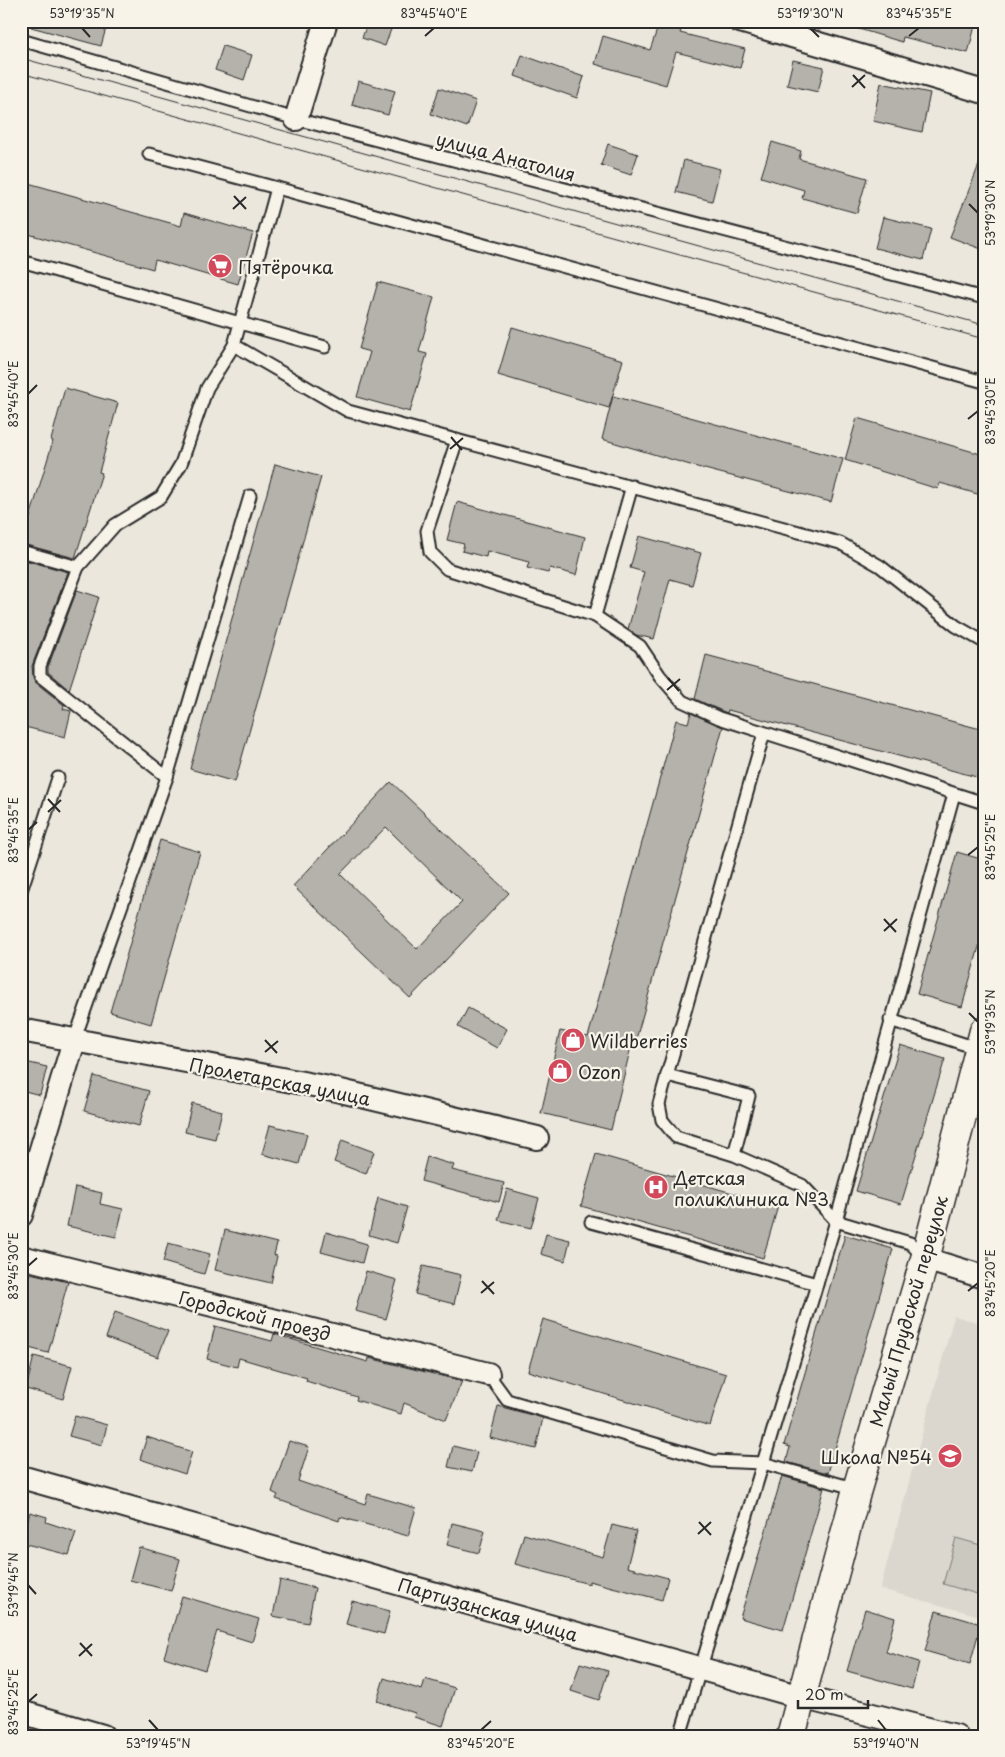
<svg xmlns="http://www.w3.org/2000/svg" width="1005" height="1757" viewBox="0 0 1005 1757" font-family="'Playpen Sans',sans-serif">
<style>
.built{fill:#dbd7ce}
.green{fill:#cbc8bf;stroke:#7b7a75}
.building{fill:#b5b2ab;stroke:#2b2b2b;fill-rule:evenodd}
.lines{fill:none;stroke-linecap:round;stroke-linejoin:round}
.lane-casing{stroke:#2b2b2b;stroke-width:15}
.street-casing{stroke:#2b2b2b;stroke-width:26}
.secondary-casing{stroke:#2b2b2b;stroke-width:31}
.lane{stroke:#f7f3e8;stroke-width:11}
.street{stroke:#f7f3e8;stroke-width:22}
.secondary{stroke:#f7f3e8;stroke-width:28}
.tram{stroke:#2b2b2b;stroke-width:1}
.ticks{fill:none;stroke:#2b2b2b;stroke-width:2}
.labels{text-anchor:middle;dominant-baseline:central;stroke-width:4.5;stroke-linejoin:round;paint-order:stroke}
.street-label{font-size:18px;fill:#2b2b2b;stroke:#f7f3e8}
.poi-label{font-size:18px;fill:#2b2b2b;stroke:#f7f3e8;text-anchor:start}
.neatline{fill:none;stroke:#2b2b2b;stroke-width:2}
.ticks-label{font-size:12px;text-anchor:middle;fill:#2b2b2b}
</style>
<rect width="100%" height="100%" fill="#ebe7dd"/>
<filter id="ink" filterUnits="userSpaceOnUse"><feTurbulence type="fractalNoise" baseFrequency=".02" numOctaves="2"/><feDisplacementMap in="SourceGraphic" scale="10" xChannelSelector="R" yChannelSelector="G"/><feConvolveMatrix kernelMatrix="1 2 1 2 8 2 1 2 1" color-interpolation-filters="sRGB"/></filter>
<g filter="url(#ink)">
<!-- built -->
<polygon class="built" points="954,1316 984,1324 984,1617 880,1589"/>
<!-- green -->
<polygon class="green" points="956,1538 984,1546 984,1596 943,1584"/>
<!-- building -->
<g class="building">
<polygon points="32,21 108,21 101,46 31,27"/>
<polygon points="368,21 394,21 385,46 362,38"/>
<polygon points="660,21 684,21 680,33 745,49 740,68 676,52 666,85 595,64 603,36 650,50"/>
<polygon points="850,21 956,21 975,26 968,53 903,37 902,42 849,26"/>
<polygon points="223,46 252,55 244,80 215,70"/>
<polygon points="522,55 584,77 577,98 515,76"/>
<polygon points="793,60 824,67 818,92 787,85"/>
<polygon points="358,81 395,91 388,115 352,105"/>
<polygon points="881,83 930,93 922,132 873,121"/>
<polygon points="439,88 476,101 467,127 431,114"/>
<polygon points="772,142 801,151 799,159 867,178 857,213 802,198 804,190 761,177"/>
<polygon points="608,144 638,154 631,175 601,165"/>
<polygon points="983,155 984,156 984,250 950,237"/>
<polygon points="684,160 720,169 712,201 676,192"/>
<polygon points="21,181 181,226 184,213 253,233 238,284 155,260 153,269 21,232"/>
<polygon points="883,217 931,229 923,260 875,248"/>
<polygon points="378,282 434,297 419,352 427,354 410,412 357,397 370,352 359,349"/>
<polygon points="512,327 623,360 609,408 498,375"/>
<polygon points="65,388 118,403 99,472 102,473 75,558 22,544 53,441 51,440"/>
<polygon points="613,396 843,459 831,502 697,467 602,439"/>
<polygon points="857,418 984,455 984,496 940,483 938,489 845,460"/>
<polygon points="275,464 321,477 235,782 190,769"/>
<polygon points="457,502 585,537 576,575 550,568 548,573 527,568 529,562 487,551 486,557 462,551 464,544 447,540"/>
<polygon points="639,536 701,553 692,585 670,579 654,639 636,635 628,629 644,572 630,568"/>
<polygon points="21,559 68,572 32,666 33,676 35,682 64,705 63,709 71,711 65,737 21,726"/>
<polygon points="77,590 99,597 69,690 48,672 48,667"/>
<polygon points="706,655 984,730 984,779 728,710 727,713 722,711 695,699"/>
<polygon points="691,713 723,727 635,1043 632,1042 611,1130 541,1113 560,1031 588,1037 676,720 688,723"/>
<path d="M391,782L509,893L410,998L293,886ZM386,827L462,902L417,949L340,874Z"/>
<polygon points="160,840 200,852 151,1024 110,1012"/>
<polygon points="957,852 984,860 984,929 962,1007 917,994"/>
<polygon points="468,1008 507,1029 497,1048 458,1027"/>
<polygon points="900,1045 945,1059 901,1204 856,1191"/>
<polygon points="21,1061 47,1067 40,1095 21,1090"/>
<polygon points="94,1076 149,1091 139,1126 84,1111"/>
<polygon points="192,1103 222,1111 215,1139 185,1132"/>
<polygon points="270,1125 307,1134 299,1164 262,1154"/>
<polygon points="342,1140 374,1152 366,1174 334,1162"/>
<polygon points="596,1154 778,1206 763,1258 581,1206"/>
<polygon points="427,1157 454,1165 452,1170 504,1183 499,1202 421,1181"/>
<polygon points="75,1187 102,1193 100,1204 123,1209 116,1237 67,1226"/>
<polygon points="507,1189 539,1198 531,1228 498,1220"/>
<polygon points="378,1198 407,1207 397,1243 369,1235"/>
<polygon points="225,1230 277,1243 274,1255 277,1256 271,1283 215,1270"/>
<polygon points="326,1232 367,1244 362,1263 321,1252"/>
<polygon points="546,1234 570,1240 565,1261 541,1254"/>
<polygon points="845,1235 893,1249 828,1473 786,1462 790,1447 784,1445"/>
<polygon points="168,1243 210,1254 204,1274 163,1262"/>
<polygon points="423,1266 461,1275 454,1304 415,1294"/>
<polygon points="366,1271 397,1280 386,1319 355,1311"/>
<polygon points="30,1273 68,1282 48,1353 21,1346 21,1305"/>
<polygon points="115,1312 168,1331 158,1357 106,1338"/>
<polygon points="543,1319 726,1374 710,1426 528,1371"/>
<polygon points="215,1326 272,1341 274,1334 368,1362 369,1358 462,1381 446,1420 404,1403 401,1414 356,1400 357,1397 306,1381 307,1378 239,1358 237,1367 207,1359"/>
<polygon points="34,1356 72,1366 63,1399 26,1389"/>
<polygon points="498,1406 543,1418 536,1449 490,1438"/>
<polygon points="75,1416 107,1425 102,1445 69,1436"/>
<polygon points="147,1437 192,1452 185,1474 140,1459"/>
<polygon points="289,1441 309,1447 298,1481 365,1504 368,1494 416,1508 408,1536 340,1517 339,1521 276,1499 278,1495 272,1492"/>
<polygon points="453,1446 477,1452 472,1472 448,1467"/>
<polygon points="782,1476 824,1488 783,1630 740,1618"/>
<polygon points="30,1512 47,1517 46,1522 76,1532 69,1555 22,1543"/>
<polygon points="452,1523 485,1531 479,1553 447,1545"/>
<polygon points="612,1525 636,1531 627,1567 668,1578 662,1600 589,1581 589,1584 515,1564 524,1534 603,1557"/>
<polygon points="139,1547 180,1559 171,1591 130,1580"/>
<polygon points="280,1580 315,1588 308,1623 273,1616"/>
<polygon points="182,1596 259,1619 252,1642 217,1631 205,1670 164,1657"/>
<polygon points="352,1601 390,1611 384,1634 346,1624"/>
<polygon points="865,1609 895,1618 886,1652 919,1662 912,1689 847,1671"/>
<polygon points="936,1611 981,1624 970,1664 925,1651"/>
<polygon points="580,1663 608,1671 599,1700 571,1691"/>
<polygon points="384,1678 422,1690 425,1679 455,1688 443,1726 414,1717 415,1713 377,1701"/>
</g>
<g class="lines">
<defs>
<g id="lane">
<polyline points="21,40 296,119 984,298"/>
<polyline points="149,154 277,188 984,382"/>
<polyline points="21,261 325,347"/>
<polyline points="234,345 277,188"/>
<polyline points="457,440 427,531 430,552 447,569 595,616 640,646 660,676 682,701 719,718 984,803"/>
<polyline points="21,551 78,567 115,525 161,497 181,464 207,388 234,345 348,411 840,543 880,566 956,626 984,642"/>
<polyline points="78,567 40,666 40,676 167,777"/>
<polyline points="595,616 632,486"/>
<polyline points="21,891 58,778"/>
<polyline points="890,1020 979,1049"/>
<polyline points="74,1041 167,777 250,496"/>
<polyline points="667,1075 764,733"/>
<polyline points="734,1155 749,1096 667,1075 659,1104 662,1120 676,1137 734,1155 802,1185 836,1221"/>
<polyline points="836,1221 954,794"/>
<polyline points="591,1222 817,1284"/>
<polyline points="488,1374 507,1400 713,1461 763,1463 680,1736"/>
<polyline points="857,1489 763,1463 836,1221 910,1243 924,1257"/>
</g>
<g id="street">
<polyline points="740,21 984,92"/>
<polyline points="296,119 326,21"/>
<polyline points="21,1030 324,1087 537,1138"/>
<polyline points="21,1215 74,1041"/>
<polyline points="21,1257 488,1374"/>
<polyline points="925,1259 984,1277"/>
<polyline points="21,1477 801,1697 956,1736"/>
<polyline points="21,1712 103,1736"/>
</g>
<polyline id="secondary" points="791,1736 857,1489 925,1259 984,1031"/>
</defs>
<!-- lane casing -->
<use href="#lane" class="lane-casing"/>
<!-- street casing -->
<use href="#street" class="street-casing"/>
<!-- secondary casing -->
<use href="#secondary" class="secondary-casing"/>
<!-- lane -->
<use href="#lane" class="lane"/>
<!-- street -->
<use href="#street" class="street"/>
<!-- secondary -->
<use href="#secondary" class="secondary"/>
<!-- tram -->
<g class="tram">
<polyline points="21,58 984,325"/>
<polyline points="21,73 984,339"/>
</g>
</g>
</g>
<!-- ticks -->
<path class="ticks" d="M82,28L90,37M810,28L819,37M425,36L434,28M909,36L919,28M853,75L865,88M852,87L865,75M234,196L246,209M969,204L978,213M233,209L246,197M28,394L37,385M968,419L978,411M451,437L462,450M450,449L463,438M668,678L679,691M667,690L680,679M48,799L60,812M48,812L61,800M28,830L37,822M968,855L978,847M884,919L896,932M884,931L897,919M969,1013L978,1022M265,1040L277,1053M265,1052L278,1041M28,1266L37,1258M482,1281L494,1294M968,1291L978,1283M481,1293L494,1282M699,1522L711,1535M698,1534L711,1522M28,1585L36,1594M80,1643L92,1656M79,1656L92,1644M28,1702L37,1694M149,1720L158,1730M878,1720L886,1730M481,1730L491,1721"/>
<!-- icons -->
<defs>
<symbol id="supermarket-disc" viewBox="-11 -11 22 22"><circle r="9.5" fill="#d1495b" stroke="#f7f3e8"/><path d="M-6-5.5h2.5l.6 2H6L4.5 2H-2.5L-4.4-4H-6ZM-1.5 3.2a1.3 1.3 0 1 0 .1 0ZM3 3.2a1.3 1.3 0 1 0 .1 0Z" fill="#fff"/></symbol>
<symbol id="shop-disc" viewBox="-11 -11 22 22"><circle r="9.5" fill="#d1495b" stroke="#f7f3e8"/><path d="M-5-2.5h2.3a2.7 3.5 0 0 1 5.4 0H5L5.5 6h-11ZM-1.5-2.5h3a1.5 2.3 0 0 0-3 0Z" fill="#fff"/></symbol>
<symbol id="hospital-disc" viewBox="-11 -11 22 22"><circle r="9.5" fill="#d1495b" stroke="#f7f3e8"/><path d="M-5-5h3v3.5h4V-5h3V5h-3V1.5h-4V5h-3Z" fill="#fff"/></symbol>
<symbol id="school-disc" viewBox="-11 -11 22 22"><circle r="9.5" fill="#d1495b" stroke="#f7f3e8"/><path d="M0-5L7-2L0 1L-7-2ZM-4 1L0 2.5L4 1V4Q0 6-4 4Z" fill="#fff"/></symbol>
</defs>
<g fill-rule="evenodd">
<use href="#supermarket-disc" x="206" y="252" width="28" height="28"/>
<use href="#shop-disc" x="559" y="1026" width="28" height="28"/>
<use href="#shop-disc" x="546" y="1057" width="28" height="28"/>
<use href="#hospital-disc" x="642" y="1173" width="28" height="28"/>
<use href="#school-disc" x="936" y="1442" width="28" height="28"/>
</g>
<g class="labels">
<!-- street labels -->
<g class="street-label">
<text transform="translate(506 156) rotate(15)">улица Анатолия</text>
<text transform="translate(280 1081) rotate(11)">Пролетарская улица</text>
<text transform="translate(908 1311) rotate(-74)">Малый Прудской переулок</text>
<text transform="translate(255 1315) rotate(14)">Городской проезд</text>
<text transform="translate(488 1609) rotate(16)">Партизанская улица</text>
</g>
<!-- poi labels -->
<g class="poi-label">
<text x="238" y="266">Пятёрочка</text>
<text x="590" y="1040">Wildberries</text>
<text x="578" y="1071">Ozon</text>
<text x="674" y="1177">Детская<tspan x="674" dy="21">поликлиника №3</tspan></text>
<text x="932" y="1456" text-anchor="end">Школа №54</text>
</g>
</g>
<!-- margin -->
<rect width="1005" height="1757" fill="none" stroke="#f7f3e8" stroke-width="55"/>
<!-- scale -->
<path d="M798 1700v8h70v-8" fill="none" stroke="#2b2b2b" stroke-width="2.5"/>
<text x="805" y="1700" font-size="15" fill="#2b2b2b" stroke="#f7f3e8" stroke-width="4" paint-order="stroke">20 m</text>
<rect x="28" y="28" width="950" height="1702" class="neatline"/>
<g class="ticks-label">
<text x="82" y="18">53°19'35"N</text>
<text x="434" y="18">83°45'40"E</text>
<text x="810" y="18">53°19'30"N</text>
<text x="919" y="18">83°45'35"E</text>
<text transform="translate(991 213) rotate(-90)" y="4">53°19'30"N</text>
<text transform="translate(14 394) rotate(-90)" y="4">83°45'40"E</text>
<text transform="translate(991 411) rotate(-90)" y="4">83°45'30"E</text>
<text transform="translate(14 830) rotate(-90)" y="4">83°45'35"E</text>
<text transform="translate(991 847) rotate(-90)" y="4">83°45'25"E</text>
<text transform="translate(991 1022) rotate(-90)" y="4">53°19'35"N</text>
<text transform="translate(14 1266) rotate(-90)" y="4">83°45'30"E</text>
<text transform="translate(991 1283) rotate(-90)" y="4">83°45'20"E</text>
<text transform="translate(14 1585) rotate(-90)" y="4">53°19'45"N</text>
<text transform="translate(14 1702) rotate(-90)" y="4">83°45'25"E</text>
<text x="158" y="1748">53°19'45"N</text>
<text x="481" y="1748">83°45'20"E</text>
<text x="886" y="1748">53°19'40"N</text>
</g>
</svg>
